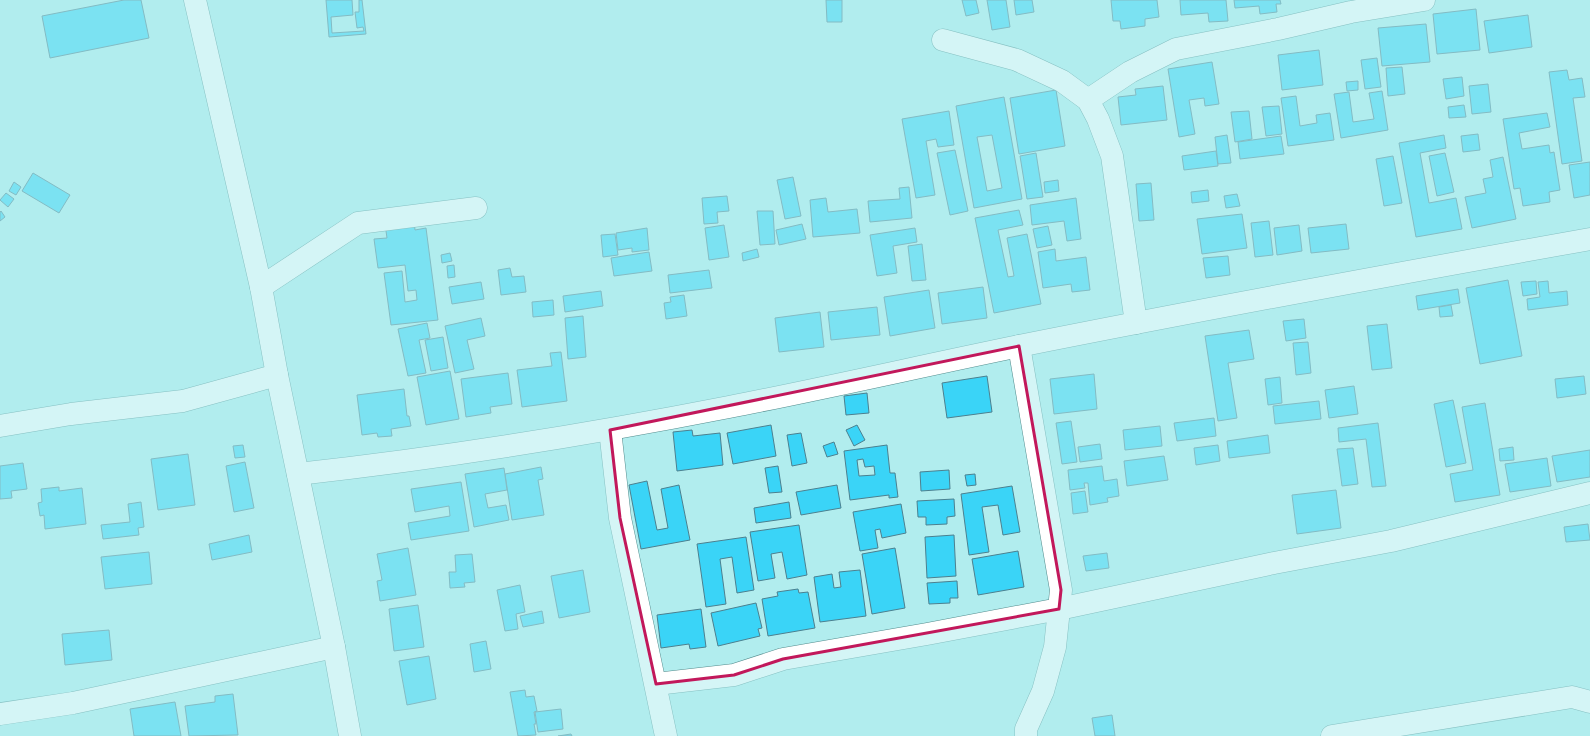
<svg xmlns="http://www.w3.org/2000/svg" width="1590" height="736" viewBox="0 0 1590 736" font-family="Inter,sans-serif">
<style>
.building{fill:#3ad4f7;stroke:#4c808f;fill-rule:evenodd}
.lines{fill:none;stroke-linecap:round;stroke-linejoin:round}
.minor-casing{stroke:#538c8d;stroke-width:23}
.minor{stroke:#fff;stroke-width:22}
.marked{fill:none;stroke:#c2185b;stroke-width:3;stroke-linejoin:round}
</style>
<rect width="100%" height="100%" fill="#b1edee"/>
<!-- building -->
<g class="building">
<polygon points="124,0 141,0 149,38 50,58 42,16"/>
<polygon points="326,0 352,0 353,15 331,17 332,33 364,31 363,27 357,28 355,12 359,12 359,0 362,0 366,34 329,37"/>
<polygon points="826,0 842,0 842,22 827,22"/>
<polygon points="962,0 976,0 979,13 966,16"/>
<polygon points="987,0 1006,0 1010,27 992,30"/>
<polygon points="1014,0 1032,0 1034,12 1016,15"/>
<polygon points="1111,0 1157,0 1159,17 1145,19 1145,26 1121,29 1120,21 1113,21"/>
<polygon points="1180,0 1226,0 1228,21 1209,22 1208,13 1181,15"/>
<polygon points="1234,0 1280,0 1281,4 1276,4 1277,12 1260,14 1259,6 1235,8"/>
<polygon points="1476,9 1480,50 1437,54 1433,14"/>
<polygon points="1528,15 1532,47 1489,53 1484,21"/>
<polygon points="1426,24 1430,62 1382,66 1378,28"/>
<polygon points="1319,50 1323,85 1282,90 1278,55"/>
<polygon points="1377,58 1381,87 1365,89 1361,60"/>
<polygon points="1212,62 1219,104 1205,106 1204,98 1189,100 1195,134 1179,137 1168,69"/>
<polygon points="1402,67 1405,94 1388,96 1386,68"/>
<polygon points="1567,70 1569,80 1582,78 1585,97 1573,98 1582,161 1562,164 1549,72"/>
<polygon points="1462,77 1464,96 1446,99 1443,79"/>
<polygon points="1358,81 1358,90 1347,91 1346,82"/>
<polygon points="1488,84 1491,112 1472,114 1469,86"/>
<polygon points="1163,86 1167,120 1121,125 1118,97 1136,95 1135,89"/>
<polygon points="1056,90 1065,146 1019,154 1010,98"/>
<polygon points="1382,91 1388,130 1341,138 1334,94 1349,92 1353,122 1374,119 1369,93"/>
<polygon points="1296,96 1300,126 1317,123 1316,115 1330,113 1334,140 1288,146 1281,98"/>
<path d="M1004,97L1022,199L974,208L956,106ZM992,135L1002,188L987,191L977,137Z"/>
<polygon points="1464,105 1466,117 1449,118 1448,107"/>
<polygon points="1279,106 1282,134 1266,136 1262,107"/>
<polygon points="949,111 954,145 938,147 936,139 926,141 935,195 916,198 902,119"/>
<polygon points="1249,111 1252,139 1235,142 1231,112"/>
<polygon points="1547,113 1550,127 1519,133 1522,149 1549,145 1550,153 1554,152 1560,190 1549,192 1550,202 1523,206 1520,188 1514,189 1503,119"/>
<polygon points="1478,134 1480,150 1463,152 1461,136"/>
<polygon points="1227,135 1231,163 1218,164 1215,137"/>
<polygon points="1444,135 1446,148 1420,153 1429,203 1456,198 1462,229 1416,237 1399,143"/>
<polygon points="1281,136 1284,154 1240,159 1238,142"/>
<polygon points="955,150 968,211 950,215 937,153"/>
<polygon points="1216,151 1218,166 1184,170 1182,156"/>
<polygon points="1036,153 1043,197 1027,199 1020,156"/>
<polygon points="1445,153 1454,192 1437,196 1429,156"/>
<polygon points="1393,156 1402,203 1384,206 1376,159"/>
<polygon points="1503,157 1516,219 1472,228 1465,197 1486,193 1483,179 1493,177 1490,160"/>
<polygon points="1590,162 1590,195 1574,198 1569,165"/>
<polygon points="33,173 70,195 59,213 22,191"/>
<polygon points="793,177 801,216 785,219 777,180"/>
<polygon points="1058,180 1059,191 1045,193 1044,182"/>
<polygon points="14,182 21,187 16,195 9,191"/>
<polygon points="1151,183 1154,220 1139,221 1136,184"/>
<polygon points="909,187 912,218 870,222 868,201 900,199 899,188"/>
<polygon points="1208,190 1209,201 1192,203 1191,192"/>
<polygon points="6,193 14,199 8,207 0,200"/>
<polygon points="1237,194 1240,206 1226,208 1224,196"/>
<polygon points="727,196 729,211 717,212 718,223 704,224 702,198"/>
<polygon points="826,198 828,212 857,209 860,233 813,237 810,200"/>
<polygon points="1076,198 1081,239 1067,241 1064,221 1032,225 1030,205"/>
<polygon points="1019,210 1023,225 998,230 1008,277 1014,276 1007,238 1027,234 1041,304 994,313 975,218"/>
<polygon points="1,211 5,217 0,221 0,212"/>
<polygon points="757,211 773,211 775,244 760,245"/>
<polygon points="1242,214 1247,248 1202,254 1197,219"/>
<polygon points="414,220 415,230 426,228 438,320 391,325 384,273 402,271 405,302 417,300 416,290 408,291 405,265 378,268 374,239 387,238 385,224"/>
<polygon points="1269,221 1273,255 1255,257 1251,223"/>
<polygon points="802,224 806,239 779,245 776,230"/>
<polygon points="1346,224 1349,249 1311,253 1308,228"/>
<polygon points="724,225 729,257 709,260 705,228"/>
<polygon points="1299,225 1302,251 1277,255 1274,228"/>
<polygon points="1048,226 1052,245 1037,248 1033,229"/>
<polygon points="647,228 649,250 632,252 632,248 618,250 616,233"/>
<polygon points="915,228 917,242 893,246 897,273 877,276 870,235"/>
<polygon points="615,234 618,255 603,257 601,235"/>
<polygon points="922,244 926,280 912,281 908,246"/>
<polygon points="757,249 759,257 743,261 742,253"/>
<polygon points="1055,249 1056,261 1086,257 1090,290 1072,292 1071,284 1043,288 1038,252"/>
<polygon points="649,252 652,271 614,276 611,258"/>
<polygon points="450,253 452,261 442,263 441,255"/>
<polygon points="1228,256 1230,275 1206,278 1203,258"/>
<polygon points="454,265 455,277 448,278 447,266"/>
<polygon points="510,268 512,277 524,276 526,292 501,295 498,270"/>
<polygon points="709,270 712,288 670,293 668,275"/>
<polygon points="1508,280 1522,356 1480,364 1466,288"/>
<polygon points="1536,281 1537,294 1523,296 1521,282"/>
<polygon points="1548,281 1549,293 1567,291 1568,305 1528,310 1527,299 1540,297 1538,282"/>
<polygon points="481,282 484,299 452,304 449,287"/>
<polygon points="983,287 987,318 942,324 938,293"/>
<polygon points="1458,289 1460,303 1418,310 1416,296"/>
<polygon points="929,290 935,328 890,336 884,297"/>
<polygon points="601,291 603,306 565,312 563,296"/>
<polygon points="684,295 687,316 666,319 664,303 671,302 670,297"/>
<polygon points="553,300 554,315 533,317 532,302"/>
<polygon points="1451,305 1453,316 1440,317 1439,307"/>
<polygon points="877,307 880,335 831,340 828,312"/>
<polygon points="820,312 824,347 779,352 775,318"/>
<polygon points="583,316 586,357 568,359 565,318"/>
<polygon points="481,318 485,336 467,340 474,369 455,373 445,326"/>
<polygon points="1304,319 1306,338 1286,341 1283,321"/>
<polygon points="427,323 430,338 419,340 426,373 408,376 398,329"/>
<polygon points="1387,324 1392,368 1372,370 1367,326"/>
<polygon points="1249,330 1254,359 1228,363 1237,418 1218,421 1205,336"/>
<polygon points="443,337 448,368 431,371 425,340"/>
<polygon points="1308,342 1311,373 1296,375 1293,343"/>
<polygon points="561,352 567,401 522,407 517,370 552,366 550,353"/>
<polygon points="450,371 459,419 426,425 417,377"/>
<polygon points="508,373 512,404 490,407 491,413 466,417 461,379"/>
<polygon points="1094,374 1097,409 1054,414 1050,379"/>
<polygon points="987,376 992,412 947,418 942,383"/>
<polygon points="1584,376 1586,394 1557,398 1555,379"/>
<polygon points="1280,377 1282,403 1268,405 1265,379"/>
<polygon points="1354,386 1358,414 1329,418 1325,390"/>
<polygon points="404,389 407,416 409,416 411,426 391,429 392,436 378,437 377,433 362,435 357,395"/>
<polygon points="867,393 869,413 846,415 844,396"/>
<polygon points="1453,400 1466,463 1446,467 1434,404"/>
<polygon points="1319,401 1321,419 1275,424 1273,406"/>
<polygon points="1485,403 1500,495 1455,502 1450,474 1473,470 1462,407"/>
<polygon points="1214,418 1216,436 1177,441 1174,423"/>
<polygon points="1071,421 1077,462 1062,464 1056,423"/>
<polygon points="1378,423 1386,486 1372,487 1366,439 1339,442 1338,428"/>
<polygon points="771,425 776,456 733,464 727,433"/>
<polygon points="857,425 865,440 854,446 846,430"/>
<polygon points="1160,426 1162,446 1125,450 1123,430"/>
<polygon points="692,430 693,436 720,433 723,465 677,471 673,432"/>
<polygon points="801,433 807,463 792,466 787,435"/>
<polygon points="1268,435 1270,453 1229,458 1227,441"/>
<polygon points="834,442 838,454 827,457 823,446"/>
<polygon points="1100,444 1102,459 1080,462 1078,447"/>
<polygon points="243,445 245,457 235,458 233,446"/>
<path d="M887,445L890,473H895L898,497L889,498V495L850,500L844,451ZM863,459L865,467L874,466L875,475L859,476L857,460Z"/>
<polygon points="1218,445 1220,461 1196,465 1194,448"/>
<polygon points="1513,447 1514,460 1500,461 1499,449"/>
<polygon points="1353,448 1358,484 1342,486 1337,449"/>
<polygon points="1590,450 1590,477 1557,482 1552,456"/>
<polygon points="188,454 195,505 158,510 151,459"/>
<polygon points="1164,456 1168,480 1127,486 1124,461"/>
<polygon points="1547,458 1551,486 1510,492 1505,464"/>
<polygon points="245,462 254,508 234,512 226,466"/>
<polygon points="23,463 27,489 11,491 12,498 0,499 0,466"/>
<polygon points="778,466 782,492 769,493 765,468"/>
<polygon points="1102,466 1104,481 1117,479 1119,496 1107,498 1108,502 1090,505 1088,483 1084,483 1085,488 1070,490 1068,470"/>
<polygon points="541,467 543,479 538,480 544,515 512,520 505,474"/>
<polygon points="504,468 507,490 485,494 488,508 506,505 509,520 474,527 465,474"/>
<polygon points="949,470 950,489 921,491 920,472"/>
<polygon points="975,474 976,485 967,486 965,475"/>
<polygon points="647,481 657,530 668,528 661,489 679,485 690,540 641,549 629,485"/>
<polygon points="461,482 469,531 411,540 408,523 450,516 449,506 415,512 411,489"/>
<polygon points="837,485 841,508 801,515 796,492"/>
<polygon points="1012,486 1020,532 1003,535 998,505 982,507 989,552 969,555 961,494"/>
<polygon points="59,487 59,491 82,488 86,524 45,529 44,515 40,516 38,503 42,502 41,489"/>
<polygon points="1336,490 1341,528 1297,534 1292,495"/>
<polygon points="1085,491 1088,512 1073,514 1071,493"/>
<polygon points="954,499 955,516 947,517 947,524 926,525 926,517 918,517 917,501"/>
<polygon points="141,502 144,527 138,528 139,535 103,539 101,525 130,522 128,504"/>
<polygon points="789,502 791,518 756,523 754,508"/>
<polygon points="901,504 906,533 882,538 880,529 875,530 878,548 860,551 853,512"/>
<polygon points="1588,524 1590,540 1566,542 1564,527"/>
<polygon points="799,525 807,575 787,579 782,552 771,554 775,578 758,581 750,532"/>
<polygon points="249,535 252,552 212,560 209,544"/>
<polygon points="954,535 956,576 927,578 925,537"/>
<polygon points="746,537 754,590 737,593 732,557 720,559 726,604 706,607 697,544"/>
<polygon points="408,548 416,595 380,601 377,581 382,580 377,554"/>
<polygon points="895,548 905,608 872,614 862,554"/>
<polygon points="1018,551 1024,587 978,595 972,559"/>
<polygon points="149,552 152,584 105,589 101,557"/>
<polygon points="1107,553 1109,568 1086,571 1083,556"/>
<polygon points="472,554 475,582 464,583 465,587 450,588 449,572 456,572 455,555"/>
<polygon points="583,570 590,612 559,618 551,576"/>
<polygon points="860,570 866,616 820,622 814,577 832,574 834,588 841,587 839,572"/>
<polygon points="957,581 958,598 950,598 950,603 929,604 927,583"/>
<polygon points="520,585 525,612 516,614 518,629 505,631 497,590"/>
<polygon points="798,589 799,593 808,592 815,628 768,636 762,599 778,596 777,592"/>
<polygon points="756,603 762,628 758,629 760,636 718,646 711,613"/>
<polygon points="418,605 424,647 394,651 389,609"/>
<polygon points="701,609 706,647 690,649 689,644 661,648 657,615"/>
<polygon points="542,611 544,623 523,627 520,616"/>
<polygon points="109,630 112,660 65,665 62,634"/>
<polygon points="486,641 491,669 474,672 470,644"/>
<polygon points="429,656 436,699 407,705 399,661"/>
<polygon points="525,690 526,697 534,696 537,711 534,712 536,724 534,724 536,735 518,736 510,692"/>
<polygon points="233,694 238,735 189,736 185,706 215,702 215,696"/>
<polygon points="175,702 181,736 134,736 130,709"/>
<polygon points="561,709 563,729 538,732 535,712"/>
<polygon points="1112,715 1115,736 1095,736 1092,718"/>
<polygon points="571,734 572,736 558,736"/>
</g>
<g class="lines">
<defs>
<g id="minor">
<polyline points="195,0 261,287 277,375 334,647 350,736"/>
<polyline points="943,40 1017,60 1062,81 1088,100 1098,119 1112,156 1136,323"/>
<polyline points="1088,100 1130,72 1176,49 1278,29 1351,12 1424,0"/>
<polyline points="261,287 358,223 476,208"/>
<polyline points="1019,346 1061,590 1055,647 1043,691 1026,729 1026,736"/>
<polyline points="0,426 71,414 183,401 277,375"/>
<polyline points="610,430 620,518 666,736"/>
<path d="M298,474C443,458 586,435 729,407C826,388 922,366 1019,346C1209,308 1400,273 1590,239"/>
<polyline points="656,684 734,675 783,659 927,634 1059,609 1274,563 1391,541 1590,493"/>
<polyline points="0,714 73,703 334,647"/>
<polyline points="1332,736 1572,697 1590,702"/>
</g>
</defs>
<!-- minor casing -->
<use href="#minor" class="minor-casing"/>
<!-- minor -->
<use href="#minor" class="minor"/>
</g>
<!-- marked area -->
<path d="M0 0H1590V736H0ZM1019,346L1061,590L1059,609L783,659L734,675L656,684L620,518L610,430Z" fill="#b1edee" fill-opacity=".55" fill-rule="evenodd"/>
<path class="marked" d="M1019,346L1061,590L1059,609L783,659L734,675L656,684L620,518L610,430Z"/>
</svg>
